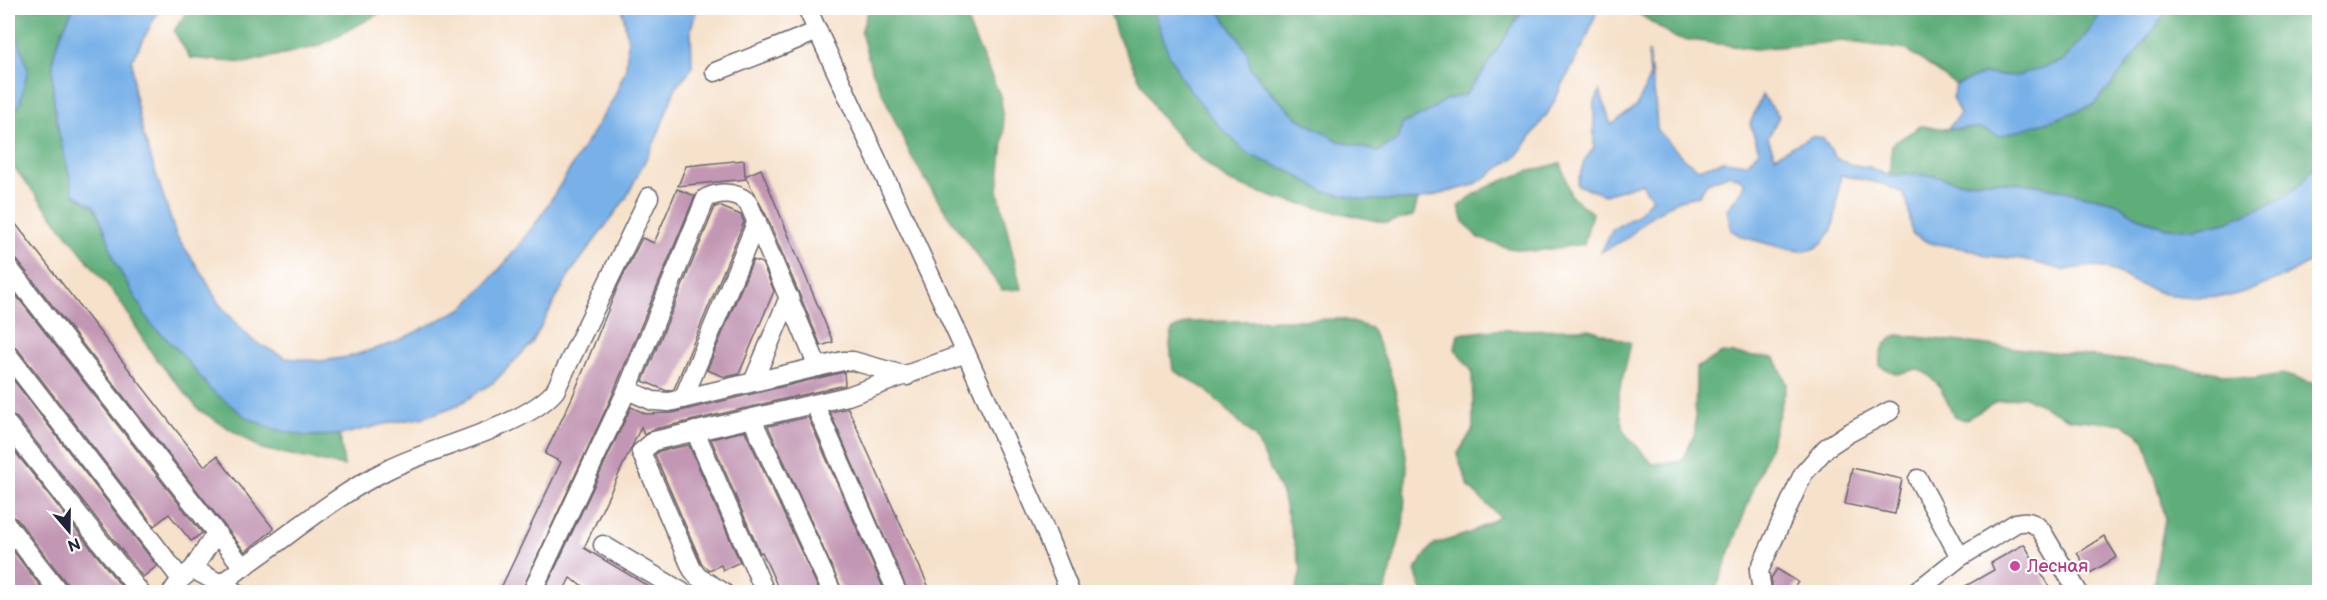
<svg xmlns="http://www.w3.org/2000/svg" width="2327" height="600" viewBox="0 0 2327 600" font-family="'Balsamiq Sans',sans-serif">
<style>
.forest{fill:#5fae7a;stroke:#40685a;stroke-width:1.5}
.water{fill:#78b1e8;stroke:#4d6a92;stroke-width:1.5}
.building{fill:#c297b4}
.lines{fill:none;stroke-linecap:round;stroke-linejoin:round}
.minor-casing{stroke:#6c656d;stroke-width:21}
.minor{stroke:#fff;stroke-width:18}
.hotel-dot{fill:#d1479c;stroke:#fff;stroke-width:2}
.labels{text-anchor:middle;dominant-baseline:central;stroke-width:4.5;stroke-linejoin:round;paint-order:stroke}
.hotel-label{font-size:18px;fill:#b23c85;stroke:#fff;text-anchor:start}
</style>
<rect width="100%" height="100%" fill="#fff"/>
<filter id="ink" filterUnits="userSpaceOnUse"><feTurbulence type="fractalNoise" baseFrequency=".0167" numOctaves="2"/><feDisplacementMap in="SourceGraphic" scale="12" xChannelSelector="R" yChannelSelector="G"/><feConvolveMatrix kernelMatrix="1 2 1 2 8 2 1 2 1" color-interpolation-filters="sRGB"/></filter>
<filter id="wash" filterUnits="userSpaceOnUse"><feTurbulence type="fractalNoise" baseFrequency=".008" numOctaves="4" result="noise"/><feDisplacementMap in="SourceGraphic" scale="24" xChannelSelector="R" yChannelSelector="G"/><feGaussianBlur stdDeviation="1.35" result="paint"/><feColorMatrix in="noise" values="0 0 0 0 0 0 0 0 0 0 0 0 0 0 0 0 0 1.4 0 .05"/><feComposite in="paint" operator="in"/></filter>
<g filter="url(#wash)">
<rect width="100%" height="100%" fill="#f6e1ca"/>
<!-- forest -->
<g class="forest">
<path d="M8,8H73C67,22 57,40 54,55C48,101 63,150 74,194L94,206L105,230L115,262L150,323L180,352L306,436L340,435L344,466L262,449L199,410L154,356L120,301L8,160V116L19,106L17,35L8,33Z"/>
<polygon points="189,8 290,10 303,8 383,8 380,13 319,46 244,63 190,58 174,31"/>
<polygon points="869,8 963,8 971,31 1001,98 1004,131 998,191 1021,289 1002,290 947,214 912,158 871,68 861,32"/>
<polygon points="1109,8 1153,8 1158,21 1248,154 1293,173 1323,191 1365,200 1418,200 1413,216 1386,223 1275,198 1228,181 1186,146 1155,109 1116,33"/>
<polygon points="1217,8 1524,8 1482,73 1465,95 1445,100 1425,114 1402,124 1399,138 1378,152 1339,141 1299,119 1270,91 1250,67 1247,51"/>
<polygon points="1630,8 2103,8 2091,29 2063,61 2017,76 1984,74 1956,85 1907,50 1843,41 1755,49 1676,38"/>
<polygon points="2170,8 2301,8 2319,34 2319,160 2303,182 2283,198 2227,222 2191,229 2165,228 2134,215 2115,202 2037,185 1993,181 1960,182 1934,176 1907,174 1889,176 1892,144 1921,126 1948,129 1979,128 2000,136 2055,119 2093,105 2113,83"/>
<path d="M1561,163L1571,196L1592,213L1584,244L1536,251L1508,248L1478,238L1464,222L1459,206C1484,183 1528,171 1561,163Z"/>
<polygon points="1342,319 1371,328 1389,368 1401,413 1407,466 1403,525 1385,592 1296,592 1301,569 1282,494 1255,437 1205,389 1173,370 1170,344 1172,330 1190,322"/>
<polygon points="1589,329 1631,343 1618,397 1623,431 1653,464 1682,461 1695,433 1696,368 1722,353 1775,358 1787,384 1771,442 1715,592 1422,592 1415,570 1433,545 1470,533 1500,517 1469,487 1457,455 1473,429 1473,408 1472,371 1455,349 1458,334 1497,330"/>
<path d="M1898,335L2178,366L2253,379L2282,374L2319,385V592H2152L2165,519L2161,498L2145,440L2124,424L2069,419L2023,396L1996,402L1965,420L1954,416L1939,385L1927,374L1917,369L1897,374L1880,366C1879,350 1884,342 1898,335Z"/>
</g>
<!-- water -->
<g class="water">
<path d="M73,8H160L132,60L134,92L143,134L176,235L203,275L219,304L253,341L286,358L321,361L348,357L394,343L465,307L506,262L541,216L614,98L626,68L628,41L622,8L697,9L691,28L692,68L676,87L656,139L626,198L569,275L532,343L494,382L458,405L425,417L385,424L340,435L306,436L274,429L246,417L210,389L180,352L150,323L115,262L105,230L94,206L74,194C63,150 48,101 54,55C57,40 67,22 73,8Z"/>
<polygon points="1153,8 1217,8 1247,51 1250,67 1270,92 1299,119 1339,141 1378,152 1399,138 1402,124 1425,114 1445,100 1465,95 1482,73 1524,8 1598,8 1586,40 1564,82 1549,111 1518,155 1474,185 1418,200 1365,200 1323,191 1293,173 1248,154 1217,124 1183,81 1168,52"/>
<polygon points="2103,8 2170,8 2113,83 2093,105 2055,119 2000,136 1979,128 1948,129 1960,114 1952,98 1956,85 1984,74 2017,76 2063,61 2091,29"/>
<polygon points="2301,8 2319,8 2319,34"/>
<polygon points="8,33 17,35 28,70 19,106 8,116"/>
<path d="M1648,51L1655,98L1657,129L1682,157L1698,169L1723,161L1747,164L1759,150L1750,124L1762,95L1779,116L1768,138L1775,156L1812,136L1823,138L1836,158L1848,164L1869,167L1889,176L1907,174L1934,176L1960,182L1993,181L2037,185L2115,202L2134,215L2165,228L2191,229L2227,222L2283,198L2303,182L2319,160V257L2284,277L2253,289L2230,296L2195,297L2164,294L2137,284L2117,272L2093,266L2063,270L2022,259L1989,256L1968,249L1930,243L1912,234L1908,204L1903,193L1883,184L1841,175C1837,190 1838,217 1831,231C1815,261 1791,250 1765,243C1750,238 1745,240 1731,230L1727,209L1740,193L1745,182L1730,174L1707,183L1698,196L1679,200L1651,216L1626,239L1601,252L1613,229L1636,216L1652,199L1642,183L1605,195L1577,185L1584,161L1594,148V104L1600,91L1611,125L1637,106L1650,76Z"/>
</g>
<g id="blocks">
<!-- building -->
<g class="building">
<polygon points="744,160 745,176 761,169 833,342 821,346 766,215 745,176 746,179 678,186 686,166"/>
<polygon points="677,189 695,196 611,398 521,592 499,592 561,462 545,454 572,398 618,286 642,238 654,243"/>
<polygon points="719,206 741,215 744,222 674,389 667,391 643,381 715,207"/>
<polygon points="8,214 204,466 217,456 274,529 245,552 17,260 8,256"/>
<polygon points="753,260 762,263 774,291 739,374 725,377 707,370"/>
<polygon points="8,285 202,533 191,541 169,514 154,526 17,348 8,344"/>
<polygon points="844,372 845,385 651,430 644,435 641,427 584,548 658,592 593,592 570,578 563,592 544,592 631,407 646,414 672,413"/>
<polygon points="8,373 157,566 143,577 17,418 8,414"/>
<polygon points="848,408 931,592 908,592 830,412"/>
<polygon points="808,417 885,592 843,592 768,426"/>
<polygon points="745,431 820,592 780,592 762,552 760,553 711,439"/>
<polygon points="8,443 125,591 123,592 70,592 68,585 17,519 8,515"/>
<polygon points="689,445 740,562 723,570 721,565 709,570 702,564 655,455 659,451"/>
<polygon points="1852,468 1902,479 1895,514 1845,504"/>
<polygon points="2104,536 2117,557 2090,573 2077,553"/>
<polygon points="8,544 45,592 8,592"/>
<polygon points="2024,544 2052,592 1955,592 1994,570 1991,563"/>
<polygon points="1777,569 1798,582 1791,592 1773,592 1771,578"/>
</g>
</g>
</g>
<g filter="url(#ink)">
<use href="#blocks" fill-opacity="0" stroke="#6c656d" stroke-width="1.5"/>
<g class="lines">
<defs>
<g id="minor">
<polyline points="807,8 966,353 1043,525 1070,592"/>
<polyline points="715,72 818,31"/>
<polyline points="8,267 243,567 221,584"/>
<polyline points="8,355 181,579"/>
<polyline points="753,382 789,297"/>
<polyline points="627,390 653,401 669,402 843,361 853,361 907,376"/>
<polyline points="683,399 757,221"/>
<polyline points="815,405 897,592"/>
<polyline points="752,419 832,592"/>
<polyline points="8,425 140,592"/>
<polyline points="695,431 765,592"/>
<polyline points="1918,479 1960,557"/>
<polyline points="8,526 59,592"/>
<polyline points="603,545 682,592"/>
<path d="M243,567C290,535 336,495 387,470C434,446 523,428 555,391L649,197"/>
<polyline points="193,569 235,592"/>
<polyline points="172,592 181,579 193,569 216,533"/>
<path d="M532,592L627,390L706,198C722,191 735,192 748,202L818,367"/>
<polyline points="723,592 698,577 692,569 641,452 654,441 848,396 966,353"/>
<polyline points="1762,592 1759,571 1803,474 1826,448 1847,434 1890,411"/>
<path d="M1916,592L1960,557L2016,523C2027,520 2034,522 2041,530L2078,592"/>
</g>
</defs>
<!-- minor casing -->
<use href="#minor" class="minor-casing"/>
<!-- minor -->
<use href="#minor" class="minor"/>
</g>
</g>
<!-- markers -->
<circle class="hotel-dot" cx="2015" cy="566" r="6"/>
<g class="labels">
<!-- hotel labels -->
<g class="hotel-label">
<text x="2027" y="566">Лесная</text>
</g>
</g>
<!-- margin -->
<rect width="2327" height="600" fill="none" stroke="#fff" stroke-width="30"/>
<!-- north arrow -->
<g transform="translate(69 531) rotate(160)" stroke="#ffffff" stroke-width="4.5" paint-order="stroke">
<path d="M0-4.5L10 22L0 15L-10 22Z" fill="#22223b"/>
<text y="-9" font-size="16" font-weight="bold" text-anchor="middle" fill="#22223b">N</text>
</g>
</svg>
